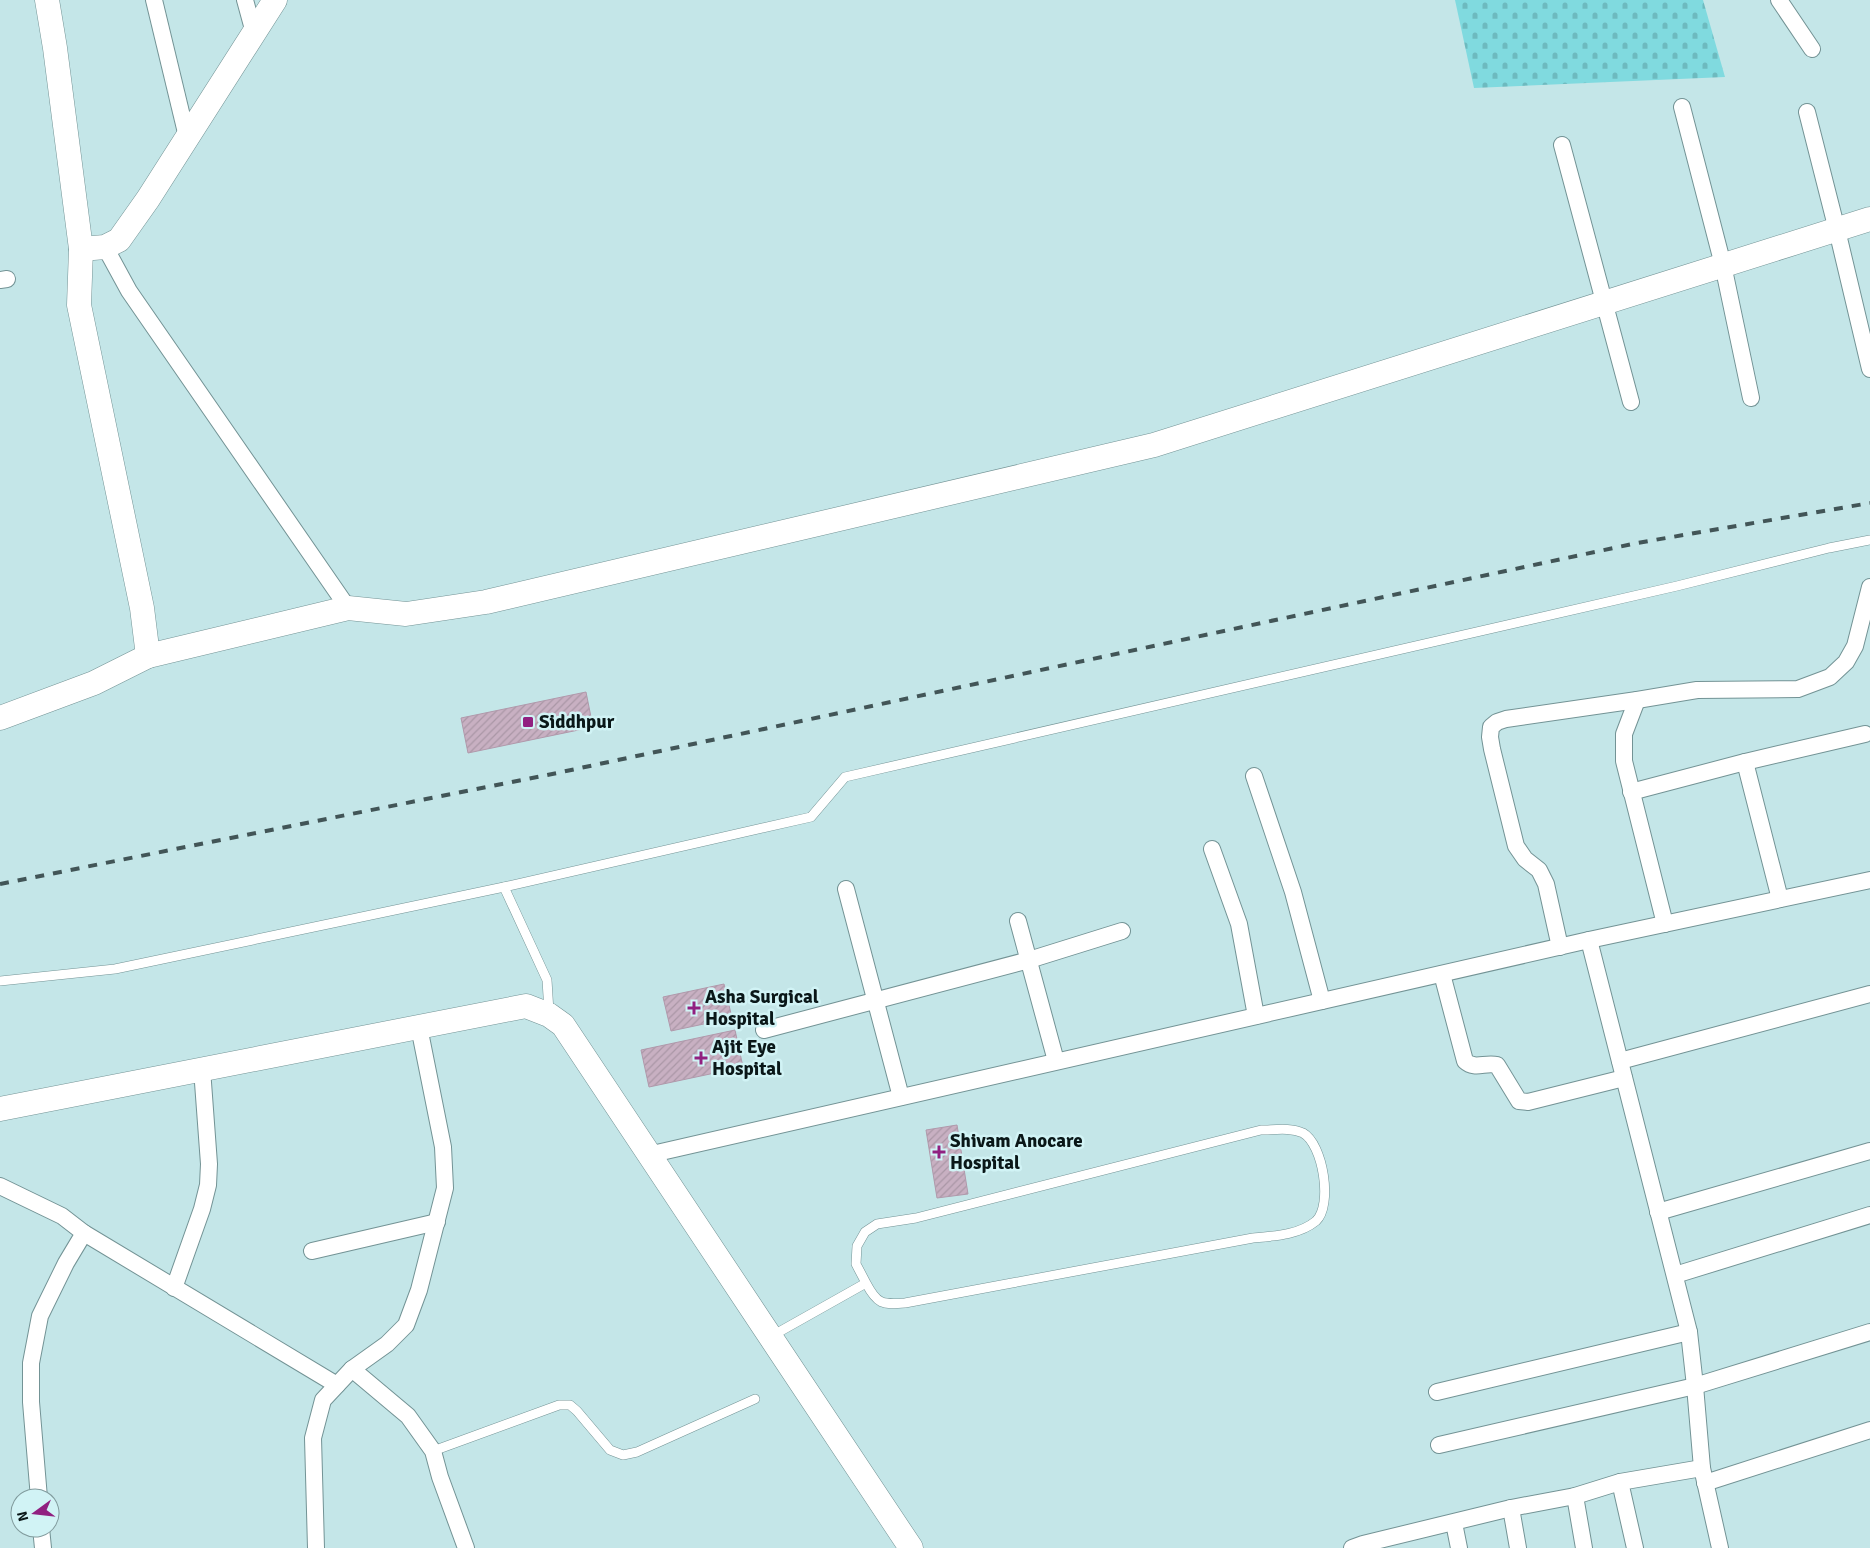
<svg xmlns="http://www.w3.org/2000/svg" width="1870" height="1548" viewBox="0 0 1870 1548" font-family="Signika,sans-serif">
<style>
.cemetery{fill:url(#cemetery-stones)}
.building{fill:url(#building-hatch);stroke:#b099ab}
.lines{fill:none;stroke-linecap:round;stroke-linejoin:round}
.lane-casing{stroke:#739395;stroke-width:10}
.street-casing{stroke:#739395;stroke-width:18}
.secondary-casing{stroke:#739395;stroke-width:25}
.lane{stroke:#fff;stroke-width:9}
.street{stroke:#fff;stroke-width:16}
.secondary{stroke:#fff;stroke-width:24}
.rail{stroke:#425557;stroke-width:4;stroke-dasharray:9 9;stroke-linecap:butt}
.poi-dot{fill:#912080;stroke:#d1f3f5;stroke-width:2}
.labels{text-anchor:middle;dominant-baseline:central;stroke-width:5;stroke-linejoin:round;paint-order:stroke}
.poi-label{font-size:19px;font-weight:bold;fill:#0a1718;stroke:#d1f3f5;text-anchor:start}
</style>
<defs>
<pattern id="cemetery-stones" width="16" height="16" patternUnits="userSpaceOnUse" patternTransform="scale(1.25)"><rect width="16" height="16" fill="#80dadf"/><path d="M2 7V4a2 2 0 0 1 4 0v3zM10 15v-3a2 2 0 0 1 4 0v3z" fill="#6dbabf"/></pattern>
<pattern id="building-hatch" width="6" height="6" patternUnits="userSpaceOnUse" patternTransform="scale(1.25)"><rect width="6" height="6" fill="#c8b0c2"/><path d="M-1 1l2-2M0 6l6-6M5 7l2-2" fill="none" stroke="#aa97a6"/></pattern>
</defs>
<rect width="100%" height="100%" fill="#c4e6e8"/>
<!-- cemetery -->
<polygon class="cemetery" points="1455,0 1703,0 1725,77 1474,88"/>
<!-- building -->
<g class="building">
<polygon points="586,692 593,727 468,753 461,718"/>
<polygon points="724,984 732,1018 671,1031 663,997"/>
<polygon points="735,1030 743,1067 649,1087 641,1050"/>
<polygon points="957,1125 968,1194 937,1198 926,1130"/>
</g>
<g class="lines">
<defs>
<g id="lane">
<polyline points="504,887 547,980 549,1012"/>
<polyline points="0,981 115,969 504,887 811,817 845,777 1677,586 1829,548 1870,540"/>
<path d="M770,1337L866,1283C877,1304 882,1305 905,1303L1253,1238C1274,1236 1299,1235 1316,1221C1333,1205 1323,1144 1303,1133C1290,1127 1274,1130 1261,1130L916,1218L877,1224L865,1232L857,1246L856,1264L866,1283"/>
<polyline points="433,1451 559,1405 570,1405 577,1411 610,1450 623,1455 637,1452 755,1399"/>
</g>
<g id="street">
<polyline points="154,0 187,137"/>
<polyline points="245,0 254,33"/>
<polyline points="1779,0 1812,49"/>
<polyline points="1682,107 1723,265 1751,398"/>
<polyline points="1807,112 1837,230 1870,369"/>
<polyline points="1562,145 1631,402"/>
<polyline points="105,247 129,291 348,608"/>
<polyline points="0,280 7,279"/>
<polyline points="1637,700 1624,734 1624,761 1665,924"/>
<polyline points="1745,762 1780,899"/>
<polyline points="1254,776 1293,892 1322,1001"/>
<polyline points="1631,792 1745,762 1865,734"/>
<polyline points="1212,849 1239,924 1256,1016"/>
<polyline points="846,889 901,1097"/>
<polyline points="1018,921 1056,1061"/>
<polyline points="1589,940 1689,1332 1695,1386 1702,1468 1720,1548"/>
<polyline points="1560,947 1546,884 1539,870 1525,859 1516,846 1492,749 1490,737 1491,727 1497,722 1506,719 1637,700 1697,690 1798,689 1830,677 1846,662 1855,646 1870,587"/>
<path d="M1442,974L1465,1061C1475,1070 1485,1062 1497,1065L1519,1101L1528,1102L1624,1078"/>
<polyline points="764,1030 1029,960 1122,931"/>
<polyline points="1620,1061 1870,994"/>
<polyline points="648,1155 1589,940 1870,880"/>
<polyline points="0,1186 62,1216 84,1233 66,1263 40,1316 31,1363 31,1402 39,1498"/>
<polyline points="1658,1212 1870,1151"/>
<polyline points="84,1233 337,1385"/>
<polyline points="312,1251 437,1222"/>
<polyline points="1675,1275 1870,1215"/>
<polyline points="174,1288 202,1209 208,1185 209,1164 202,1069"/>
<polyline points="352,1369 408,1416 433,1451 440,1477 466,1548"/>
<polyline points="1437,1392 1689,1332"/>
<polyline points="1439,1445 1695,1386 1870,1332"/>
<polyline points="1620,1482 1635,1548"/>
<polyline points="1705,1483 1870,1430"/>
<polyline points="1575,1496 1584,1548"/>
<polyline points="1511,1508 1518,1548"/>
<polyline points="1454,1523 1459,1548"/>
<polyline points="41,1528 43,1548"/>
<polyline points="316,1548 313,1438 323,1400 352,1369 387,1344 406,1325 419,1290 445,1188 443,1147 419,1027"/>
<polyline points="1352,1548 1363,1544 1511,1508 1575,1496 1620,1482 1702,1468"/>
</g>
<g id="secondary">
<polyline points="81,249 105,247 119,240 148,199 275,0"/>
<polyline points="148,656 348,608 406,614 486,602 1154,445 1870,219"/>
<polyline points="0,718 94,683 148,656 142,608 79,305 81,249 55,48 47,0"/>
<polyline points="0,1109 526,1006 549,1015 563,1025 911,1548"/>
</g>
</defs>
<!-- lane casing -->
<use href="#lane" class="lane-casing"/>
<!-- street casing -->
<use href="#street" class="street-casing"/>
<!-- secondary casing -->
<use href="#secondary" class="secondary-casing"/>
<!-- lane -->
<use href="#lane" class="lane"/>
<!-- street -->
<use href="#street" class="street"/>
<!-- secondary -->
<use href="#secondary" class="secondary"/>
<!-- rail -->
<polyline class="rail" points="0,884 557,773 1637,543 1870,503"/>
</g>
<!-- markers -->
<g class="poi-dot">
<rect x="522" y="716" width="12" height="12" rx="2.5"/>
<path d="M691.5 1000.5h5v5h5v5h-5v5h-5v-5h-5v-5h5z"/>
<path d="M698.5 1050.5h5v5h5v5h-5v5h-5v-5h-5v-5h5z"/>
<path d="M936.5 1144.5h5v5h5v5h-5v5h-5v-5h-5v-5h5z"/>
</g>
<g class="labels">
<!-- poi labels -->
<g class="poi-label">
<text x="539" y="722">Siddhpur</text>
<text x="705" y="997">Asha Surgical<tspan x="705" dy="22">Hospital</tspan></text>
<text x="712" y="1047">Ajit Eye<tspan x="712" dy="22">Hospital</tspan></text>
<text x="950" y="1141">Shivam Anocare<tspan x="950" dy="22">Hospital</tspan></text>
</g>
</g>
<!-- north arrow -->
<g transform="translate(35 1513) rotate(255)"><circle r="24" fill="#d1f3f5" stroke="#819b9d"/>
<path d="M0-4L9 19L0 12L-9 19Z" fill="#912080"/>
<text y="-8" font-size="14" font-weight="bold" text-anchor="middle" fill="#0a1718">N</text>
</g>
</svg>
